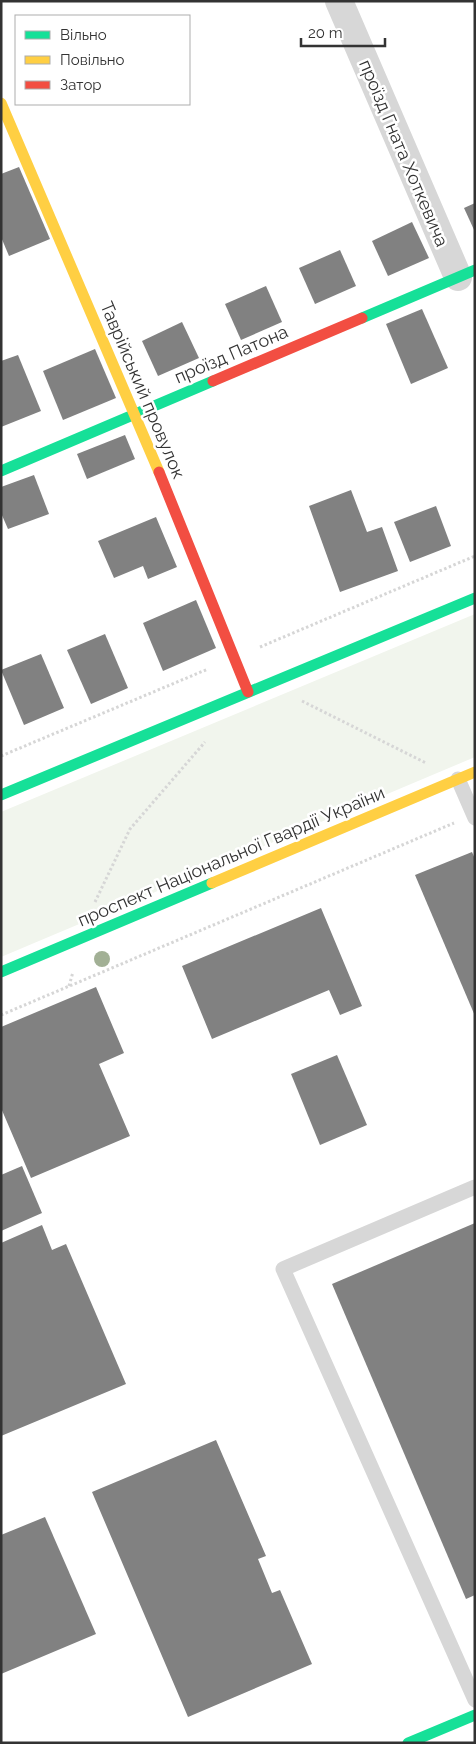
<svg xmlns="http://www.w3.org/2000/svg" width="476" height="1744" viewBox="0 0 476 1744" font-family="Raleway,sans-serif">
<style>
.green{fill:#f1f5ed}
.building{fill:#818181}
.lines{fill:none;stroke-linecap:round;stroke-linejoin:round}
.path{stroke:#d6d6d6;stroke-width:3;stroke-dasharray:2.5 2.5;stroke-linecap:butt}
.lane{stroke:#d7d7d7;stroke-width:15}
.street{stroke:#d7d7d7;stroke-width:28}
.fast{stroke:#16e098;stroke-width:11}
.slow{stroke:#ffcf43;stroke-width:11}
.jam{stroke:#f24e42;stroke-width:11}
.tree{fill:#a2b095}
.labels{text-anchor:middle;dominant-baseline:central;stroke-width:5;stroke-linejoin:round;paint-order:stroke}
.street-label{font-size:18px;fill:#333;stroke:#fff}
</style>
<rect width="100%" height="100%" fill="#fff"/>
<!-- green -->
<polygon class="green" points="475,614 475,757 1,957 1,812"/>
<!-- building -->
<g class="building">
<polygon points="19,167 50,239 9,256 1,237 1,174"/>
<polygon points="475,203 475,232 464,208"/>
<polygon points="412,222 429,258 388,276 372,241"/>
<polygon points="340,250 356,286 315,304 299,268"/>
<polygon points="266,286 282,322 241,340 225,304"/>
<polygon points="422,309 448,368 411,384 386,324"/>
<polygon points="182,322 199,358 158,376 142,341"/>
<polygon points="95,349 116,398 63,420 43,371"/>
<polygon points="18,355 41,411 1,427 1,361"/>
<polygon points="125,435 135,459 87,479 77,454"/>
<polygon points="34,475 49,514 8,529 1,513 1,487"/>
<polygon points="351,490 367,532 382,527 398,571 340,592 309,506"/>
<polygon points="436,506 451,546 410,562 394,522"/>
<polygon points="156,517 177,567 148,579 143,566 114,578 98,541"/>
<polygon points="196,600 216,648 163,671 143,623"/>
<polygon points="105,634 128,688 91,704 67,650"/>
<polygon points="41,654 64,708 24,725 1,670"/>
<polygon points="472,852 475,859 475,1016 415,875"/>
<polygon points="321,908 362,1006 340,1015 329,990 212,1039 182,966"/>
<polygon points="96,987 124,1053 99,1064 130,1136 31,1178 1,1108 1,1027"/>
<polygon points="337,1055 367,1125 320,1145 291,1074"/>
<polygon points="22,1166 42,1213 1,1231 1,1175"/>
<polygon points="475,1223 475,1595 466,1599 332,1284"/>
<polygon points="42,1225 52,1250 66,1244 126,1384 1,1436 1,1243"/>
<polygon points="216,1440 266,1556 258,1559 272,1593 280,1590 312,1664 188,1717 92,1492"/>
<polygon points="45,1517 96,1634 1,1674 1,1535"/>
</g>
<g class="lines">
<!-- path -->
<g class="path">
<polyline points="260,647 475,556"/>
<polyline points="302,701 426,763"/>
<polyline points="1,756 208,669"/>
<polyline points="95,902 130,829 205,742"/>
<polyline points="69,986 73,972"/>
<polyline points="1,1015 454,823"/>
</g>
<!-- lane -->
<g class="lane">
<polyline points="458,779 475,818"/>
<polyline points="475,1187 283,1269 475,1700"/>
</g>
<!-- street -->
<polyline class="street" points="339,1 458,277"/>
<!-- fast -->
<g class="fast">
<polyline points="362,318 475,270"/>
<polyline points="1,471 213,381"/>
<polyline points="1,795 475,598"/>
<polyline points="1,972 212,883"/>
<polyline points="408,1743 475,1715"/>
</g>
<!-- slow -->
<g class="slow">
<polyline points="1,103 159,472"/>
<polyline points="212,883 475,772"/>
</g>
<!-- jam -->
<g class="jam">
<polyline points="213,381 362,318"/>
<polyline points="159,472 248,692"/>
</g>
</g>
<!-- trees -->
<circle class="tree" cx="102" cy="959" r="8"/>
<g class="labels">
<!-- street labels -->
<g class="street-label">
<text transform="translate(404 153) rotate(67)">проїзд Гната Хоткевича</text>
<text transform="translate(231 354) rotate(-23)">проїзд Патона</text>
<text transform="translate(143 390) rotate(67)">Таврійський провулок</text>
<text transform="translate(231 856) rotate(-23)">проспект Національної Гвардії України</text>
</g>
</g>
<!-- border -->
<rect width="476" height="1744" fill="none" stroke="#333333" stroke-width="5"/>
<!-- legend -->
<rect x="15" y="15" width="175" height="90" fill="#ffffff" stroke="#adadad"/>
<rect x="25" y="31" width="25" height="8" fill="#16e098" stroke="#adadad"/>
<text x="60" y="40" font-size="15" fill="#333333">Вільно</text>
<rect x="25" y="56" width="25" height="8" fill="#ffcf43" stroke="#adadad"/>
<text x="60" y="65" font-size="15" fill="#333333">Повільно</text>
<rect x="25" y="81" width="25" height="8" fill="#f24e42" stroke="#adadad"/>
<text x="60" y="90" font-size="15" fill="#333333">Затор</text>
<!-- scale -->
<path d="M301 38v8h84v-8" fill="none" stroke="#333333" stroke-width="2.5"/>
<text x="308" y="38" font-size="15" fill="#333333" stroke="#ffffff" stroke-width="4" paint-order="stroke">20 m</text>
</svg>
